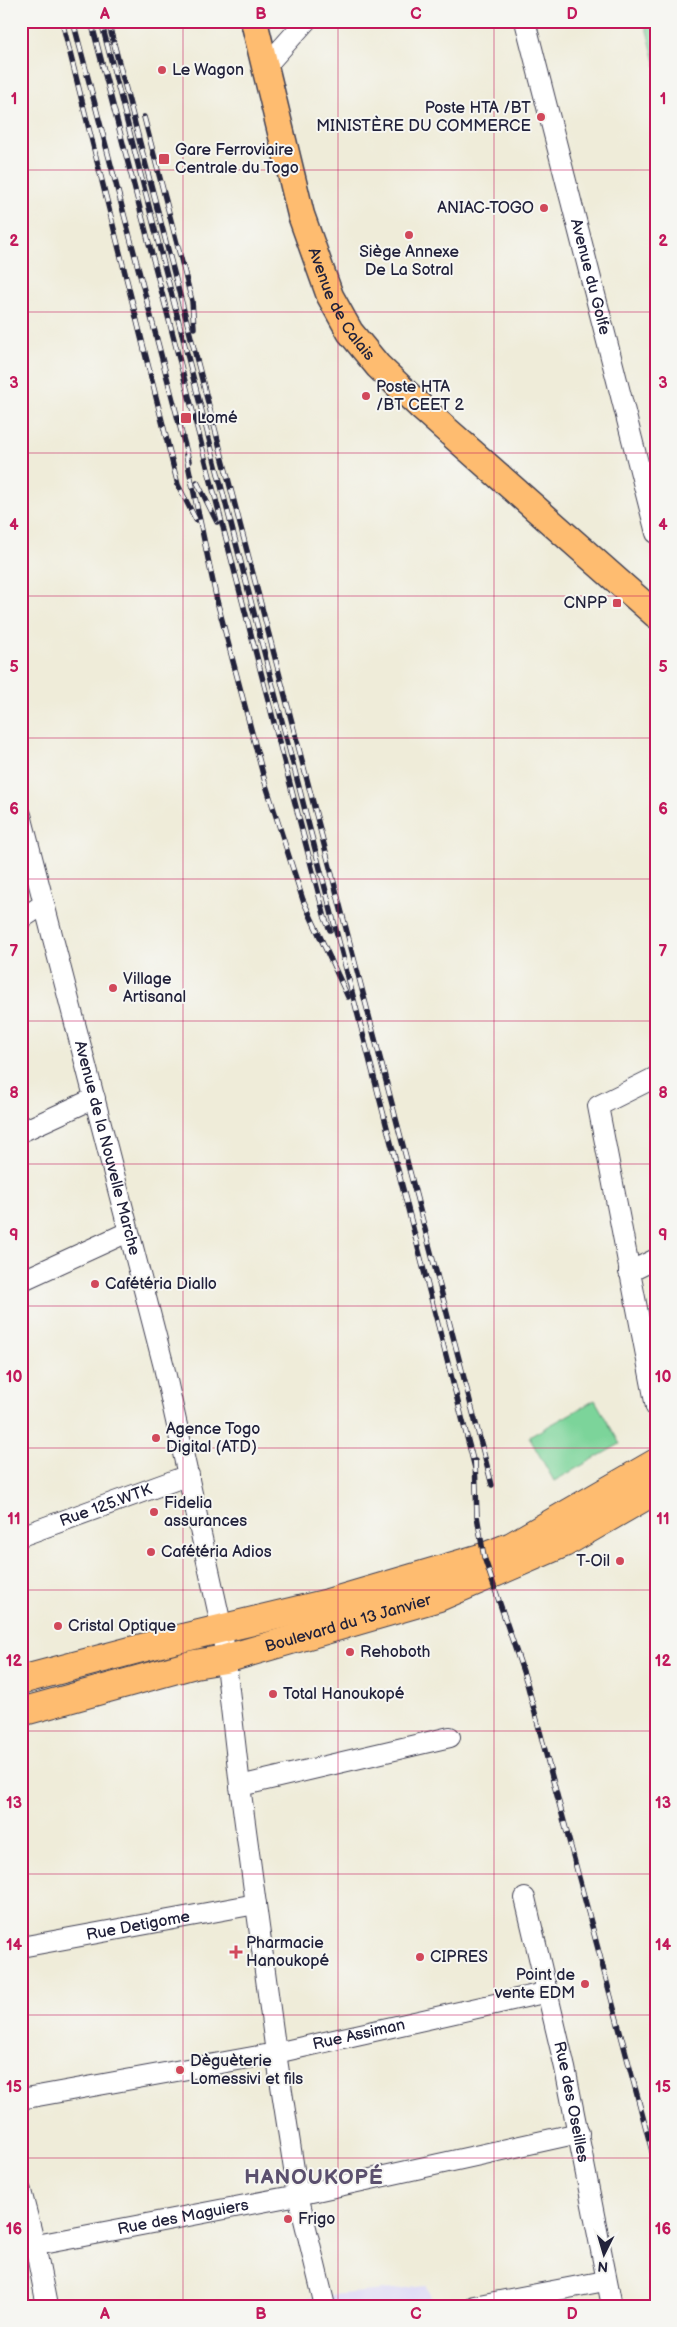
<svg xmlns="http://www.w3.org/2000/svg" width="677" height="2327" viewBox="0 0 677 2327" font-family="'Balsamiq Sans',sans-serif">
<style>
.built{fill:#dad6f7}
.green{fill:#7bd49a;stroke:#4e7b6a}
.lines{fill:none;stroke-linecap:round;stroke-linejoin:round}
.minor-casing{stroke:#414053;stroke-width:22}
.major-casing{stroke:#414053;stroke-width:29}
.highway-casing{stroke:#414053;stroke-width:30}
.minor{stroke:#fff;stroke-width:20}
.major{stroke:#febc70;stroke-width:26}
.highway{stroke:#febc70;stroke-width:28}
.rail-casing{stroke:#22223b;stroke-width:5.5}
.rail{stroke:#f6f6f2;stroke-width:4;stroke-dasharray:11;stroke-linecap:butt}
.grid{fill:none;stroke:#c2185b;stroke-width:1;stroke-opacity:0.55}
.poi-dot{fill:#d1495b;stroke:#f6f6f2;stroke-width:2}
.labels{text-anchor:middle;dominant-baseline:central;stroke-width:4;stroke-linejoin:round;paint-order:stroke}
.poi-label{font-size:16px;fill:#22223b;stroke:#f6f6f2;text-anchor:start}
.street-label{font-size:16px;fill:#22223b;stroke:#f6f6f2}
.district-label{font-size:21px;font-weight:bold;letter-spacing:1px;fill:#5b506e;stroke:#f6f6f2}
.neatline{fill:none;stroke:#c2185b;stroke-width:2}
.grid-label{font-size:16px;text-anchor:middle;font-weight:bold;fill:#c2185b}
</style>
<rect width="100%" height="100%" fill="#f6f6f2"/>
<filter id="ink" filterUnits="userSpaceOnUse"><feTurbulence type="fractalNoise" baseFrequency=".02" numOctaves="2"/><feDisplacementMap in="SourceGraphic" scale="10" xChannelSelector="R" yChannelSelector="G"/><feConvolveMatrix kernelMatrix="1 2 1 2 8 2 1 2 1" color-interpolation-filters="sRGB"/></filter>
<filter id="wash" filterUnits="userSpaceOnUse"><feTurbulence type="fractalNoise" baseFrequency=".0096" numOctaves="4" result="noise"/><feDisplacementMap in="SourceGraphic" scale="20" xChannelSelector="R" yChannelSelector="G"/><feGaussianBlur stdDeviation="1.12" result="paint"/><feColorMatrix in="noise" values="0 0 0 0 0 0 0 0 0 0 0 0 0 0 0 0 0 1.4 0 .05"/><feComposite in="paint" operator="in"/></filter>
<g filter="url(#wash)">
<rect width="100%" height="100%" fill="#efecd9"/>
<!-- built -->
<polygon class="built" points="427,2286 434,2306 276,2306 275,2300"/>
<!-- green -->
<g class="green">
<polygon points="644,21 656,21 656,66 645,23"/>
<polygon points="595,1400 620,1444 554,1481 529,1437"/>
</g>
</g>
<g filter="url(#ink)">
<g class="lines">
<defs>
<g id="minor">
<path id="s1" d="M525,21L656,533"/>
<polyline points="265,67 306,21"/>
<path id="s2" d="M21,815L164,1367L222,1629L240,1786L276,2053L298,2195L325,2306"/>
<polyline points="21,919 44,904"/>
<polyline points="656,1077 598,1106 656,1407"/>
<polyline points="21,1132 95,1098"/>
<polyline points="629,1272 656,1259"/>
<polyline points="21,1281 128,1232"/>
<path id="s3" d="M21,1536L189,1475"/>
<polyline points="240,1786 450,1737"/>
<path id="s4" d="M525,1898L565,2068L612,2306"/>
<path id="s5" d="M21,1947L256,1904"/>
<path id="s6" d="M21,2099L276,2053L548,1992"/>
<polyline points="21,2191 35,2245 47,2306"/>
<path id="s7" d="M21,2248L298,2195L579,2133"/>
<polyline points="474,2306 605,2281"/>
</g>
<g id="major">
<path id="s8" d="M254,21L301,215L330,296L350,332L378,366L423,409L656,615"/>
</g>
<g id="highway">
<polyline points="21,1680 157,1644 328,1603 484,1557 512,1546 656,1463"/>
<path id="s9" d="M21,1712L195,1664L225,1659L439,1597L564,1543L656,1490"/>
</g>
</defs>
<!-- minor casing -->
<use href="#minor" class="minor-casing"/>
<!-- major casing -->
<use href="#major" class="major-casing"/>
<!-- highway casing -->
<use href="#highway" class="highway-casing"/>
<!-- minor -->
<use href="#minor" class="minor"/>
<!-- major -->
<use href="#major" class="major"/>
<!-- highway -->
<use href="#highway" class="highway"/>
<defs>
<g id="rail">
<polyline points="62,21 178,485 196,520"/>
<polyline points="73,21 189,461"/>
<polyline points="91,21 325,918 330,930"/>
<polyline points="101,21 475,1468"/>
<polyline points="108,21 492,1485"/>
<polyline points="144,117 192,301 194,328"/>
<polyline points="186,455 217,601 265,782 303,900 348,997"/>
<polyline points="197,482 217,522"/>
<polyline points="475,1461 477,1516 484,1557 527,1683 656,2166"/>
</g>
</defs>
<!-- rail casing -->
<use href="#rail" class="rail-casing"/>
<!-- rail -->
<use href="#rail" class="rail"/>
</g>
</g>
<!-- grid -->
<path class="grid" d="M183,21V2306M338,21V2306M494,21V2306M21,170H656M21,312H656M21,453H656M21,596H656M21,738H656M21,879H656M21,1021H656M21,1164H656M21,1306H656M21,1448H656M21,1590H656M21,1731H656M21,1874H656M21,2015H656M21,2158H656"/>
<!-- markers -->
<g class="poi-dot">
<circle cx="162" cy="70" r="5"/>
<circle cx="541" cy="117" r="5"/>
<rect x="158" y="153" width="12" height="12" rx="2.5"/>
<circle cx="544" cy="208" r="5"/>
<circle cx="409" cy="235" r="5"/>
<circle cx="366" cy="396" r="5"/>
<rect x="180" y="412" width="12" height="12" rx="2.5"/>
<rect x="612" y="598" width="10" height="10" rx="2.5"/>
<circle cx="113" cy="988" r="5"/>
<circle cx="95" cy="1284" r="5"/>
<circle cx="156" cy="1438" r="5"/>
<circle cx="154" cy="1512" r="5"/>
<circle cx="151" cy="1552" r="5"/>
<circle cx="620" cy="1561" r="5"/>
<circle cx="58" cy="1626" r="5"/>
<circle cx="350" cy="1652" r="5"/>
<circle cx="273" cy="1694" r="5"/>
<path d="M233.5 1944.5h5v5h5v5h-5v5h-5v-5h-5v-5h5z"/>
<circle cx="420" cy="1957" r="5"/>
<circle cx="585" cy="1984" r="5"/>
<circle cx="180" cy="2070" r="5"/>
<circle cx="288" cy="2219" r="5"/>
</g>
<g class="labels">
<!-- poi labels -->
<g class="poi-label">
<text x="172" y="70">Le Wagon</text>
<text x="531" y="108" text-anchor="end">Poste HTA /BT<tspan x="531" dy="18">MINISTÈRE DU COMMERCE</tspan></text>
<text x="175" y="150">Gare Ferroviaire<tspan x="175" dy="18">Centrale du Togo</tspan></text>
<text x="534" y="208" text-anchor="end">ANIAC-TOGO</text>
<text x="409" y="252" text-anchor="middle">Siège Annexe<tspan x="409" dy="18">De La Sotral</tspan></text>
<text x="376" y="387">Poste HTA<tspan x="376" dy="18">/BT CEET 2</tspan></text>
<text x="197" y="418">Lomé</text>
<text x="607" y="603" text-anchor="end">CNPP</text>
<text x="123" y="979">Village<tspan x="123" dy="18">Artisanal</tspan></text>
<text x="105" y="1284">Cafétéria Diallo</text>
<text x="166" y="1429">Agence Togo<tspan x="166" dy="18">Digital (ATD)</tspan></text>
<text x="164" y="1503">Fidelia<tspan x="164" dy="18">assurances</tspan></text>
<text x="161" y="1552">Cafétéria Adios</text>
<text x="610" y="1561" text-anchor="end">T-Oil</text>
<text x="68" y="1626">Cristal Optique</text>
<text x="360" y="1652">Rehoboth</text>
<text x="283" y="1694">Total Hanoukopé</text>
<text x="246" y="1943">Pharmacie<tspan x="246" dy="18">Hanoukopé</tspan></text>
<text x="430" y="1957">CIPRES</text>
<text x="575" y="1975" text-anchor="end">Point de<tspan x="575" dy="18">vente EDM</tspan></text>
<text x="190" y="2061">Dèguèterie<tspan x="190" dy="18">Lomessivi et fils</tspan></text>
<text x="298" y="2219">Frigo</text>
</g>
<!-- street labels -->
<g class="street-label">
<text stroke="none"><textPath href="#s1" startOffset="264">Avenue du Golfe</textPath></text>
<text stroke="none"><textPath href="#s8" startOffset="298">Avenue de Calais</textPath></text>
<text stroke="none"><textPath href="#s2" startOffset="344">Avenue de la Nouvelle Marche</textPath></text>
<text stroke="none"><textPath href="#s3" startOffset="90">Rue 125.WTK</textPath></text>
<text stroke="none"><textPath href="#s9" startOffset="339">Boulevard du 13 Janvier</textPath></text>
<text stroke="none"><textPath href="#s5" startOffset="119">Rue Detigome</textPath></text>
<text stroke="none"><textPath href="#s6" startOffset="344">Rue Assiman</textPath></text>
<text stroke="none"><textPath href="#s4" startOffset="209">Rue des Oseilles</textPath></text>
<text stroke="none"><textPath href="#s7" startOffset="165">Rue des Maguiers</textPath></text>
</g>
<!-- district labels -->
<g class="district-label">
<text x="314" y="2177">HANOUKOPÉ</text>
</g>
</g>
<!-- margin -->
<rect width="677" height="2327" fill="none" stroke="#f6f6f2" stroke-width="55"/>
<!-- north arrow -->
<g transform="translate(604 2254) rotate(185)" stroke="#f6f6f2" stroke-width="4" paint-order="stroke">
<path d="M0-4L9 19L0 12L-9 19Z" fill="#22223b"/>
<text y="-8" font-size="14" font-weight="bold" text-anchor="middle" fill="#22223b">N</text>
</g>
<rect x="28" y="28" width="622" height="2272" class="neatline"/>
<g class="grid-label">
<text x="105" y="19">A</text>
<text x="261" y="19">B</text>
<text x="416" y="19">C</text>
<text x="572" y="19">D</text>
<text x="14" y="104">1</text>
<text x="663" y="104">1</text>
<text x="14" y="246">2</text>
<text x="663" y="246">2</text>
<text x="14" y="388">3</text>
<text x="663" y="388">3</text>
<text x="14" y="530">4</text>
<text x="663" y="530">4</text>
<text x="14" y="672">5</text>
<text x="663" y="672">5</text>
<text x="14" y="814">6</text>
<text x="663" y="814">6</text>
<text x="14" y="956">7</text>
<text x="663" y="956">7</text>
<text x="14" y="1098">8</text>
<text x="663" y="1098">8</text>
<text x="14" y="1240">9</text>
<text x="663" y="1240">9</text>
<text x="14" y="1382">10</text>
<text x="663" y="1382">10</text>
<text x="14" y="1524">11</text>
<text x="663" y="1524">11</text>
<text x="14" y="1666">12</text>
<text x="663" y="1666">12</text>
<text x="14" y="1808">13</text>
<text x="663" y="1808">13</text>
<text x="14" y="1950">14</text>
<text x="663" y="1950">14</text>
<text x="14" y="2092">15</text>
<text x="663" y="2092">15</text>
<text x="14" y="2234">16</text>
<text x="663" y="2234">16</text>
<text x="105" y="2319">A</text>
<text x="261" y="2319">B</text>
<text x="416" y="2319">C</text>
<text x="572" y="2319">D</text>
</g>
</svg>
